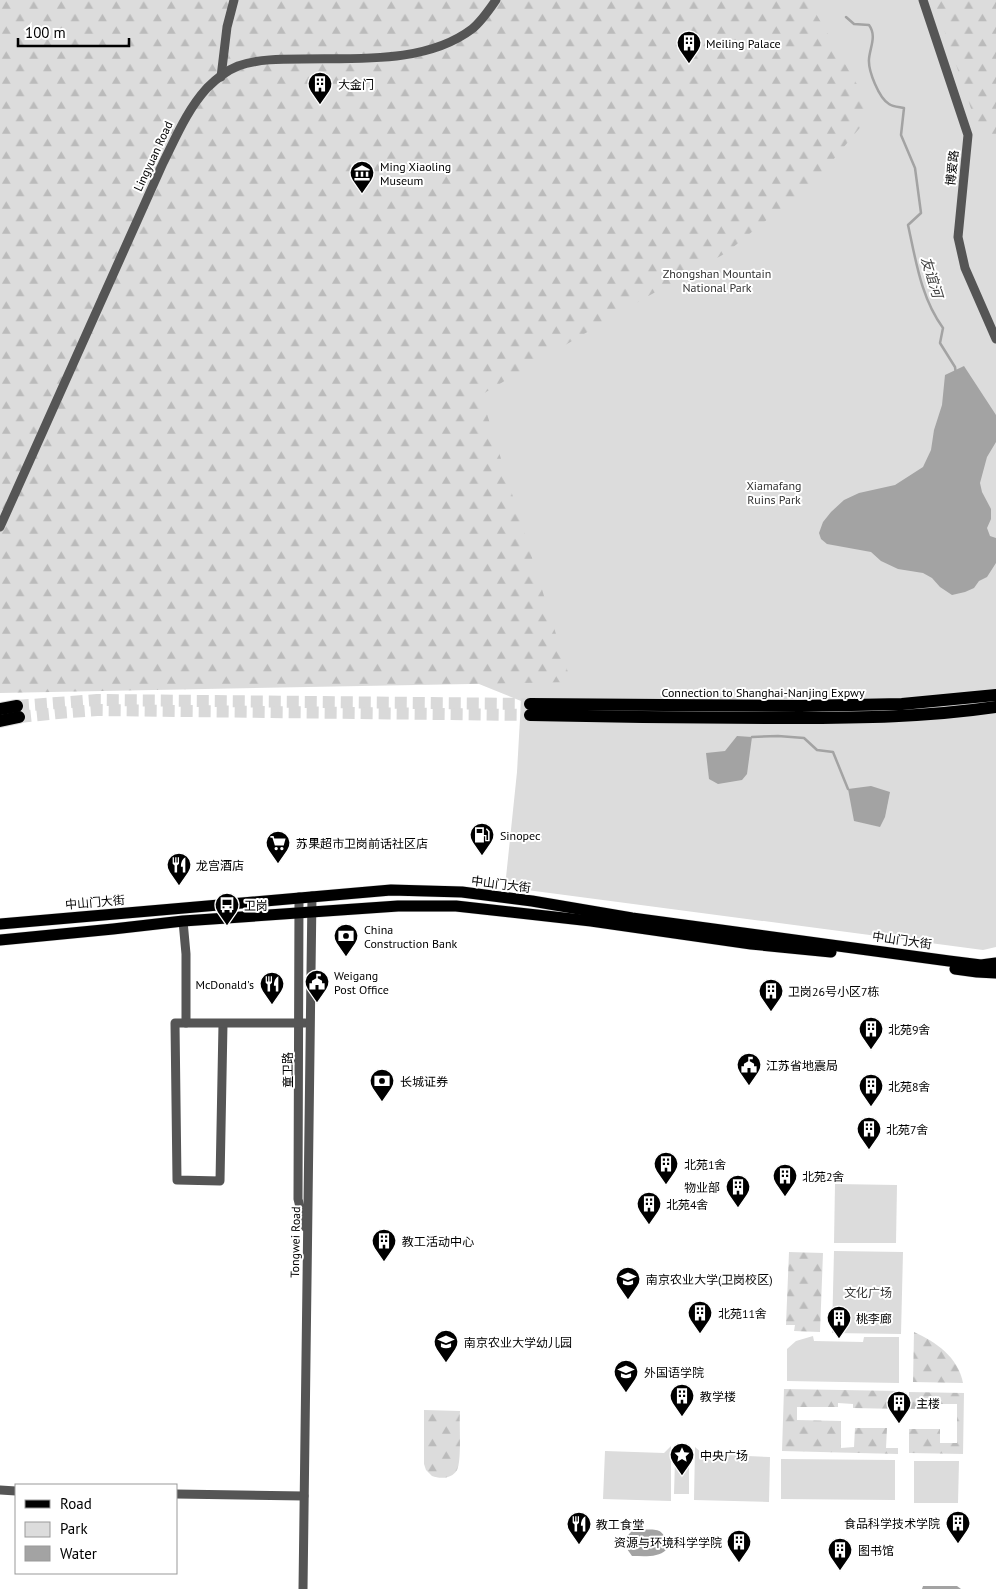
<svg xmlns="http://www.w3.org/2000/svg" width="996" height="1589" viewBox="0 0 996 1589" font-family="'PT Sans','Noto Sans SC',sans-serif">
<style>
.green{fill:#dcdcdc}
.forest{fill:url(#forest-firs)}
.water{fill:#a3a3a3}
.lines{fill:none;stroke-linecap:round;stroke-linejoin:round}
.stream{stroke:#a3a3a3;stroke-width:2.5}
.highway-tunnel{stroke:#d9d9d9;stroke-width:12;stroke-dasharray:12 6;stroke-linecap:butt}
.major-casing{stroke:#dbdbdb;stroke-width:12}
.highway-casing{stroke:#dbdbdb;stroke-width:14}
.minor{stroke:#555;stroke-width:9}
.major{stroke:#000;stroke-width:11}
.highway{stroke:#000;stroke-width:12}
.labels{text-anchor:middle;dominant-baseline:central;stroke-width:4;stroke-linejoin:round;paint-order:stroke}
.poi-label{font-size:12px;fill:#000;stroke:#fff;text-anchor:start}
.street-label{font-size:12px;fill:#000;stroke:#fff}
.park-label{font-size:12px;fill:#333;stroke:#fff}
.water-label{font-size:14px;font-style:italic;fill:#444;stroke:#fff}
</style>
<defs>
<pattern id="forest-firs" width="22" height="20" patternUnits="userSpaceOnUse" patternTransform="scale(1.25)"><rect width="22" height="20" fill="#dcdcdc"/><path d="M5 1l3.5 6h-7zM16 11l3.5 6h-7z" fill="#bbb"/></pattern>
</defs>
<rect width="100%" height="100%" fill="#fff"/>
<!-- green -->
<g class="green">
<polygon points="0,0 996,0 996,947 983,950 505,887 517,772 521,701 479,684"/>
<polygon points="835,1184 897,1185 896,1243 834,1243"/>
<polygon points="834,1251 903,1252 901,1334 832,1333"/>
<polygon points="813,1336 814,1341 863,1342 864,1337 899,1337 899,1383 787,1381 787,1349 796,1341"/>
<polygon points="671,1446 671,1501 603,1499 605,1451 664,1453"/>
<polygon points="695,1447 703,1454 770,1457 769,1502 694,1500"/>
<polygon points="781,1459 895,1460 895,1500 781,1499"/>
<polygon points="675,1460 689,1460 689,1494 674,1494"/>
<polygon points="914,1461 959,1461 958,1503 914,1503"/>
</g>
<!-- forest -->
<g class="forest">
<polygon points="0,0 808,0 873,112 818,178 726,253 643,299 481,395 571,682 0,693"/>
<polygon points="934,0 996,0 996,140 978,129"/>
<polygon points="789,1252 823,1253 820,1332 794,1331 795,1325 786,1325"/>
<path d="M914,1332C936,1342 958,1357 963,1383L913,1382Z"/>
<polygon points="784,1389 900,1391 899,1409 853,1408 853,1404 838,1403 838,1407 797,1407 797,1420 841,1421 841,1448 854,1447 855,1428 887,1428 886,1448 898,1448 898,1454 782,1451"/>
<polygon points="909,1392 964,1393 963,1454 909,1453 909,1429 940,1429 940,1443 957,1443 957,1404 938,1404 937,1409 909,1409"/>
<path d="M424,1410L460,1411C459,1423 462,1461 457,1470C452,1479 440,1479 432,1476L426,1470L424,1464Z"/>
</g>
<!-- water -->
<g class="water">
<polygon points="964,366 996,415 996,442 987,457 980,483 982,492 991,509 991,519 987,528 990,536 996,538 996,563 987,577 979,581 974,588 965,592 952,595 940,587 932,578 923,573 898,569 881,561 871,552 827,544 821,539 819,533 823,522 831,512 844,500 859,493 895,485 923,467 931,450 934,430 942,405 945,375"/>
<polygon points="737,736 752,737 747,774 742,780 718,784 709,779 706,753 725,751"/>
<polygon points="871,786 890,792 885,817 880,827 854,821 848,789"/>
<path d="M633,1530C655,1530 666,1524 666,1550C658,1558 643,1556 632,1556L627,1549V1536Z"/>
<polygon points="923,1586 957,1586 961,1589 922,1589"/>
</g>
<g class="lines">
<!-- stream -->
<g class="stream">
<path d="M846,17L854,24L869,25C877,36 870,47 869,59C868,71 879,98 889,104C893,107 900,107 904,108L901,135L915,168L921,213L908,225C916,261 921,298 943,328L940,343L955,367L956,374"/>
<polyline points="752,737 778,736 804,738 817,750 833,752 848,789"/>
</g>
<!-- highway-tunnel -->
<g class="highway-tunnel">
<polyline points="17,706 97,700 530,704"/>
<polyline points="19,717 58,713 97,710 530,715"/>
</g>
<defs>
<g id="major">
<polyline points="0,924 391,890 462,892 532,901 632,918 949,961 981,965 996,963"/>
<polyline points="0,940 113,929 183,921 398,906 456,906 591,921 751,944 831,952"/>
<polyline points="955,969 977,972 996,973"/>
</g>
<g id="highway">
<polyline points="530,704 801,706 902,704 996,695"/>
<polyline points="0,709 17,706"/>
<path d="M530,715C617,717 705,718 792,718C860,718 928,717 996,707"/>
<polyline points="0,721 19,717"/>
</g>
</defs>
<!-- major casing -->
<use href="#major" class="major-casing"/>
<!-- highway casing -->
<use href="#highway" class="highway-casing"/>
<!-- minor -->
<g class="minor">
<polyline points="923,0 968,135 958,237 965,268 996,339"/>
<polyline points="221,77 227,27 234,0"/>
<path d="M0,527L163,163C176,137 187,110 207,88C215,80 228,70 238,66C258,59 281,59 302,59C356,58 426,64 472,29C481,22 489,10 496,0"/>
<polyline points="299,897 298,1199 305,1227"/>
<polyline points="183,921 186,954 186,1023 175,1023 177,1180 220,1181 223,1024"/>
<polyline points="186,1023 305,1023"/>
<polyline points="0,1490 16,1491"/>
<polyline points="176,1494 304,1496"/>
<polyline points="303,1589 312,896"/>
</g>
<!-- major -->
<use href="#major" class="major"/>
<!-- highway -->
<use href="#highway" class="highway"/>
</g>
<!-- icons -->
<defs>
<symbol id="building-pin" viewBox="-11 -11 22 30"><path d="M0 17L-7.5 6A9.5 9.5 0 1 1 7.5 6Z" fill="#000" stroke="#fff"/><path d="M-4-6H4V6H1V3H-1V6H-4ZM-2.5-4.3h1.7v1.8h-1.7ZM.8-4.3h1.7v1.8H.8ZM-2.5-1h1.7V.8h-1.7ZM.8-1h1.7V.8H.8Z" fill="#fff"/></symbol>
<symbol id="museum-pin" viewBox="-11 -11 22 30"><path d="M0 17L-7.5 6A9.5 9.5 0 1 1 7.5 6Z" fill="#000" stroke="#fff"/><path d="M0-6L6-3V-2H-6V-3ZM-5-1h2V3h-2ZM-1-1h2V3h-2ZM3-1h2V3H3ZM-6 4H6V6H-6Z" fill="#fff"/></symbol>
<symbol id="fuel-pin" viewBox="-11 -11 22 30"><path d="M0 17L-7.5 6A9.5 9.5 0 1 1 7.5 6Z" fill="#000" stroke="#fff"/><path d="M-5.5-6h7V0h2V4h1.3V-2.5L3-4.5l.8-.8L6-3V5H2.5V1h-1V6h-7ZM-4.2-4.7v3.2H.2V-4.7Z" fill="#fff"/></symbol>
<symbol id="supermarket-pin" viewBox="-11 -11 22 30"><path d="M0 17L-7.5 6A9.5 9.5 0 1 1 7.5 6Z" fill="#000" stroke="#fff"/><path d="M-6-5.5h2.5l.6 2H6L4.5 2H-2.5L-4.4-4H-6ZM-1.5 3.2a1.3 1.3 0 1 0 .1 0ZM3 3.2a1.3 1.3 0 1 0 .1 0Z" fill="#fff"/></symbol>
<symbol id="restaurant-pin" viewBox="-11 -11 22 30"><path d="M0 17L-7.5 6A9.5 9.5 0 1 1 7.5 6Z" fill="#000" stroke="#fff"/><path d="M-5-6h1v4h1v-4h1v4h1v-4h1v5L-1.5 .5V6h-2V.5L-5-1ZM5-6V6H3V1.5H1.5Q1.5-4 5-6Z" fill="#fff"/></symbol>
<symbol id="bus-pin" viewBox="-11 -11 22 30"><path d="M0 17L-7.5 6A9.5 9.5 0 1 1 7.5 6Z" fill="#000" stroke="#fff"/><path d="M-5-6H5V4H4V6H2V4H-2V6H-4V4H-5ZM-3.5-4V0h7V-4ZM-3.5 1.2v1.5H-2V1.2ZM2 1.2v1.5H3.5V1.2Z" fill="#fff"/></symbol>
<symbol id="bank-pin" viewBox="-11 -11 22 30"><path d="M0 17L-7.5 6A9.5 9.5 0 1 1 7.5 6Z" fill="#000" stroke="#fff"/><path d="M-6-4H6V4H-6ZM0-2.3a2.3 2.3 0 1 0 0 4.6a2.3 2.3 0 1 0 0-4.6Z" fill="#fff"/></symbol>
<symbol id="civic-pin" viewBox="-11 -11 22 30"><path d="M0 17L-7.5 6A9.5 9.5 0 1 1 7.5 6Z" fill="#000" stroke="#fff"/><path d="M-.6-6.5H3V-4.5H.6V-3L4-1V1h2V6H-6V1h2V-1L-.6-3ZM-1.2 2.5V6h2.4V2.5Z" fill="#fff"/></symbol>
<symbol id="university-pin" viewBox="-11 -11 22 30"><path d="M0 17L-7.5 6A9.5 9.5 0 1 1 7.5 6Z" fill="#000" stroke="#fff"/><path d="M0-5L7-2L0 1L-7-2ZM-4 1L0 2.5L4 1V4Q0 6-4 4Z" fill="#fff"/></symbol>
<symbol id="school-pin" viewBox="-11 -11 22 30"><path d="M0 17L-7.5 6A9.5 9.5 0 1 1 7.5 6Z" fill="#000" stroke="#fff"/><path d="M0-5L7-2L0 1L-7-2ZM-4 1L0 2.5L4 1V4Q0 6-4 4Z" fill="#fff"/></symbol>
<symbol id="sight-pin" viewBox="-11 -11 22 30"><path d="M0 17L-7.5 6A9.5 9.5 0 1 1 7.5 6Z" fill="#000" stroke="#fff"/><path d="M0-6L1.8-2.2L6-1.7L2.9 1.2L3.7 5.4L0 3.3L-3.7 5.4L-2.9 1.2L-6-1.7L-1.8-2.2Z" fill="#fff"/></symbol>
</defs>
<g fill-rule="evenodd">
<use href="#building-pin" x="675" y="29" width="28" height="38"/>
<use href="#building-pin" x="306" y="70" width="28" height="38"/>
<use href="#museum-pin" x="348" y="159" width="28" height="38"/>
<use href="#fuel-pin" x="468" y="821" width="28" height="38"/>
<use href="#supermarket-pin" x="264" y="829" width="28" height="38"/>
<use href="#restaurant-pin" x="165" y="851" width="28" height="38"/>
<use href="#bus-pin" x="213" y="891" width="28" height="38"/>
<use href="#bank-pin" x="332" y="922" width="28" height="38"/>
<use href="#civic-pin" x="303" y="968" width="28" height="38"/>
<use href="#restaurant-pin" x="258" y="970" width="28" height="38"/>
<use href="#building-pin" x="757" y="977" width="28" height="38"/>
<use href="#building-pin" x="857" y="1015" width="28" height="38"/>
<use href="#civic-pin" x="735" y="1051" width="28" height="38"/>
<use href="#bank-pin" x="368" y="1067" width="28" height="38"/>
<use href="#building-pin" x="857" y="1072" width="28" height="38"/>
<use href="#building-pin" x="855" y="1115" width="28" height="38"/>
<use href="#building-pin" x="652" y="1150" width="28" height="38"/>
<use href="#building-pin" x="771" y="1162" width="28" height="38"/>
<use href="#building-pin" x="724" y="1173" width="28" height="38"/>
<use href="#building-pin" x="635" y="1190" width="28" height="38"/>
<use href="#building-pin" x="370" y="1227" width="28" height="38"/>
<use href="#university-pin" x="614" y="1265" width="28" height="38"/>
<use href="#building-pin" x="686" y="1299" width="28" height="38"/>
<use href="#building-pin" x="825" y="1304" width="28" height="38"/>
<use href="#school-pin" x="432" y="1328" width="28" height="38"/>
<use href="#university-pin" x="612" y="1358" width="28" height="38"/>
<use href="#building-pin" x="668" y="1382" width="28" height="38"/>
<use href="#building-pin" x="885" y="1389" width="28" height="38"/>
<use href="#sight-pin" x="668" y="1441" width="28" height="38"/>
<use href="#building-pin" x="944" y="1509" width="28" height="38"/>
<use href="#restaurant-pin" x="565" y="1510" width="28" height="38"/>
<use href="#building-pin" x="725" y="1528" width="28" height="38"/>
<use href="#building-pin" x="826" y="1536" width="28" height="38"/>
</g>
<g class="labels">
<!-- poi labels -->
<g class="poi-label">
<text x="706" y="43">Meiling Palace</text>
<text x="338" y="84">大金门</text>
<text x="380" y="166">Ming Xiaoling<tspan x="380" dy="14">Museum</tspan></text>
<text x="500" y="835">Sinopec</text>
<text x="296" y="843">苏果超市卫岗前话社区店</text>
<text x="196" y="865">龙宫酒店</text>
<text x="244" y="905">卫岗</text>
<text x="364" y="929">China<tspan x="364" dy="14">Construction Bank</tspan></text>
<text x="334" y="975">Weigang<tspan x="334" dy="14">Post Office</tspan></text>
<text x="254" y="984" text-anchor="end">McDonald's</text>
<text x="788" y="991">卫岗26号小区7栋</text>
<text x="888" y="1029">北苑9舍</text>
<text x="766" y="1065">江苏省地震局</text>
<text x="400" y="1081">长城证券</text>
<text x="888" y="1086">北苑8舍</text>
<text x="886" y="1129">北苑7舍</text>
<text x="684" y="1164">北苑1舍</text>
<text x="802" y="1176">北苑2舍</text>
<text x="720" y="1187" text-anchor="end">物业部</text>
<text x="666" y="1204">北苑4舍</text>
<text x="402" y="1241">教工活动中心</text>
<text x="646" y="1279">南京农业大学(卫岗校区)</text>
<text x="718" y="1313">北苑11舍</text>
<text x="856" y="1318">桃李廊</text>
<text x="464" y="1342">南京农业大学幼儿园</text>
<text x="644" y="1372">外国语学院</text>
<text x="700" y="1396">教学楼</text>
<text x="916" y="1403">主楼</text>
<text x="700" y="1455">中央广场</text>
<text x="940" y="1523" text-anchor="end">食品科学技术学院</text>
<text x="596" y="1524">教工食堂</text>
<text x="722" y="1542" text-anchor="end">资源与环境科学学院</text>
<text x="858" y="1550">图书馆</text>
</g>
<!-- street labels -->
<g class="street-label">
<text transform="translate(153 156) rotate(-65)">Lingyuan Road</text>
<text transform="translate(952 168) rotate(-84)">博爱路</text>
<text x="763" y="692">Connection to Shanghai-Nanjing Expwy</text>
<text transform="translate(501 884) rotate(7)">中山门大街</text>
<text transform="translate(95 902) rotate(-5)">中山门大街</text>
<text transform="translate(902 940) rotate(8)">中山门大街</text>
<text transform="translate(287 1070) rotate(-90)">童卫路</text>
<text transform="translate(295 1242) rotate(-89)">Tongwei Road</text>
</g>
<!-- park labels -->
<g class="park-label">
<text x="717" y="273">Zhongshan Mountain<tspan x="717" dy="14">National Park</tspan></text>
<text x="774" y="485">Xiamafang<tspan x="774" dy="14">Ruins Park</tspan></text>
<text x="868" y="1292">文化广场</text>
</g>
<!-- water labels -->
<g class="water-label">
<text transform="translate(932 277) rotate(73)">友谊河</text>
</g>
</g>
<!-- legend -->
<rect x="15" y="1484" width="162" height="90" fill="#ffffff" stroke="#999999"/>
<rect x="25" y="1500" width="25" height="8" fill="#000000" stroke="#999999"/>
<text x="60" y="1509" font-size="15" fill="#000000">Road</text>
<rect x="25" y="1522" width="25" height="15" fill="#dcdcdc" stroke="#999999"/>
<text x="60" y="1534" font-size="15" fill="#000000">Park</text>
<rect x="25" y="1546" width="25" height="15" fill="#a3a3a3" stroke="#999999"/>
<text x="60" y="1559" font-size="15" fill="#000000">Water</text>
<!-- scale -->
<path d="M18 38v8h111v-8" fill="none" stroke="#000000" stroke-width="2.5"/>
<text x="25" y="38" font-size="15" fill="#000000" stroke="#ffffff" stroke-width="4" paint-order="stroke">100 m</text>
</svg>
